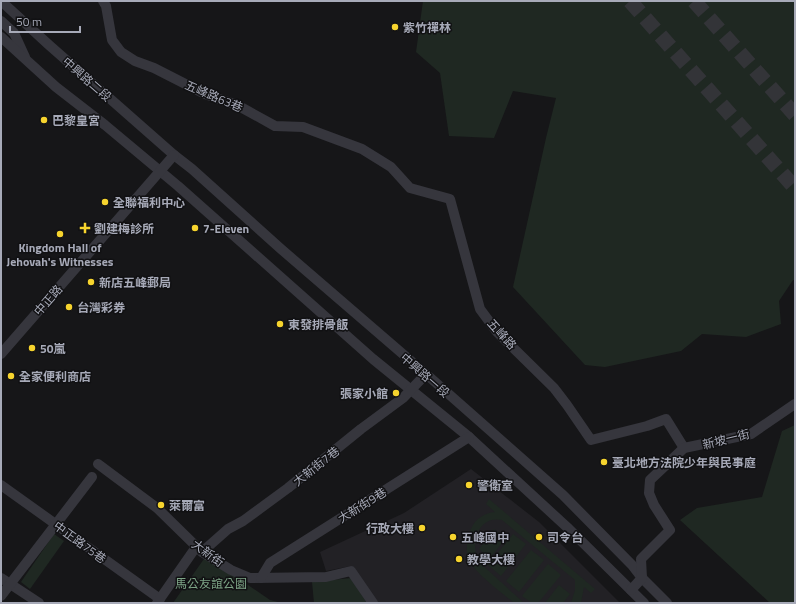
<svg xmlns="http://www.w3.org/2000/svg" width="796" height="604" viewBox="0 0 796 604" font-family="'Titillium Web','Noto Sans TC',sans-serif">
<style>
.built{fill:#222125}
.green{fill:#1f2822}
.lines{fill:none;stroke-linecap:round;stroke-linejoin:round}
.highway-tunnel{stroke:#333438;stroke-width:15;stroke-dasharray:15 8;stroke-linecap:butt}
.minor{stroke:#36363d;stroke-width:10}
.poi-dot{fill:#f7d42e;stroke:#111113;stroke-width:1.5}
.labels{text-anchor:middle;dominant-baseline:central;stroke-width:3;stroke-linejoin:round;paint-order:stroke}
.poi-label{font-size:12px;font-weight:bold;fill:#a7aab8;stroke:#111113;text-anchor:start}
.street-label{font-size:12px;fill:#a7aab8;stroke:#111113}
.park-label{font-size:12px;fill:#7da486;stroke:#111113}
</style>
<rect width="100%" height="100%" fill="#161618"/>
<!-- built -->
<polygon class="built" points="471,469 539,522 620,603 376,603 361,580 351,566 326,571 320,552 404,513"/>
<!-- green -->
<g class="green">
<polygon points="423,1 795,1 795,280 793,280 779,301 781,324 746,337 702,334 681,351 605,367 585,365 513,287 546,138 556,98 513,91 494,138 449,136 440,73 416,52"/>
<polygon points="795,425 795,603 770,603 680,520 697,508 762,497 782,431"/>
<path d="M489,499L595,589L591,593L584,587L581,603H571L575,590V580L502,520C478,515 469,544 479,562L524,603H514C502,593 474,572 469,560C465,551 467,537 471,529C475,519 484,513 495,512L486,504Z"/>
<polygon points="494,529 506,538 490,558 479,549"/>
<polygon points="54,534 64,541 30,589 21,582"/>
<polygon points="513,534 526,544 501,576 488,565"/>
<polygon points="531,550 544,560 519,592 506,581"/>
<polygon points="206,556 270,600 282,603 173,603"/>
<polygon points="548,564 561,575 538,603 532,603 522,596"/>
<polygon points="351,578 367,603 314,603 312,582"/>
<polygon points="559,585 570,594 563,603 545,603"/>
</g>
<g class="lines">
<!-- highway-tunnel -->
<g class="highway-tunnel">
<polyline points="630,1 795,188"/>
<polyline points="694,1 795,115"/>
</g>
<!-- minor -->
<g class="minor">
<polyline points="1,1 49,45 174,155 192,169 281,249 426,374 563,495 632,565 642,578 667,603"/>
<polyline points="103,1 106,6 112,40 121,52 135,61 154,68 205,94 237,105 275,126 303,127 362,149 391,167 410,188 450,199 480,309 497,332 554,388 567,405 591,440 647,426 666,419 684,448"/>
<polyline points="1,21 14,33 25,57"/>
<polyline points="1,37 56,87 105,125 178,186 373,359 469,437 569,529 644,603"/>
<polyline points="1,354 174,155"/>
<polyline points="98,464 157,508 202,552 231,570 250,578 326,577 351,571 373,603"/>
<polyline points="1,485 160,599"/>
<polyline points="202,552 228,529 243,521 288,488 361,429 403,398 426,374"/>
<polyline points="1,578 39,603"/>
<polyline points="261,578 270,563 469,437"/>
<polyline points="631,590 642,578 641,559 670,530 654,505 649,493 650,480 684,448 751,434 795,404"/>
<polyline points="1,596 92,477"/>
<polyline points="157,603 196,547"/>
</g>
</g>
<!-- markers -->
<g class="poi-dot">
<circle cx="395" cy="27" r="4"/>
<circle cx="44" cy="120" r="4"/>
<circle cx="105" cy="202" r="4"/>
<path d="M83 222h4v4h4v4h-4v4h-4v-4h-4v-4h4z"/>
<circle cx="195" cy="228" r="4"/>
<circle cx="60" cy="234" r="4"/>
<circle cx="91" cy="282" r="4"/>
<circle cx="69" cy="307" r="4"/>
<circle cx="280" cy="324" r="4"/>
<circle cx="32" cy="348" r="4"/>
<circle cx="11" cy="376" r="4"/>
<circle cx="396" cy="393" r="4"/>
<circle cx="604" cy="462" r="4"/>
<circle cx="469" cy="485" r="4"/>
<circle cx="161" cy="505" r="4"/>
<circle cx="422" cy="528" r="4"/>
<circle cx="453" cy="537" r="4"/>
<circle cx="539" cy="537" r="4"/>
<circle cx="459" cy="559" r="4"/>
</g>
<g class="labels">
<!-- poi labels -->
<g class="poi-label">
<text x="403" y="27">紫竹禪林</text>
<text x="52" y="120">巴黎皇宮</text>
<text x="113" y="202">全聯福利中心</text>
<text x="94" y="228">劉建梅診所</text>
<text x="203" y="228">7-Eleven</text>
<text x="60" y="247" text-anchor="middle">Kingdom Hall of<tspan x="60" dy="14">Jehovah's Witnesses</tspan></text>
<text x="99" y="282">新店五峰郵局</text>
<text x="77" y="307">台灣彩券</text>
<text x="288" y="324">東發排骨飯</text>
<text x="40" y="348">50嵐</text>
<text x="19" y="376">全家便利商店</text>
<text x="388" y="393" text-anchor="end">張家小館</text>
<text x="612" y="462">臺北地方法院少年與民事庭</text>
<text x="477" y="485">警衛室</text>
<text x="169" y="505">萊爾富</text>
<text x="414" y="528" text-anchor="end">行政大樓</text>
<text x="461" y="537">五峰國中</text>
<text x="547" y="537">司令台</text>
<text x="467" y="559">教學大樓</text>
</g>
<!-- street labels -->
<g class="street-label">
<text transform="translate(87 79) rotate(41)">中興路二段</text>
<text transform="translate(214 96) rotate(23)">五峰路63巷</text>
<text transform="translate(48 300) rotate(-49)">中正路</text>
<text transform="translate(502 334) rotate(48)">五峰路</text>
<text transform="translate(425 375) rotate(41)">中興路一段</text>
<text transform="translate(726 439) rotate(-14)">新坡一街</text>
<text transform="translate(316 466) rotate(-38)">大新街7巷</text>
<text transform="translate(362 505) rotate(-32)">大新街9巷</text>
<text transform="translate(80 542) rotate(36)">中正路75巷</text>
<text transform="translate(208 553) rotate(36)">大新街</text>
</g>
<!-- park labels -->
<g class="park-label">
<text x="211" y="583">馬公友誼公園</text>
</g>
</g>
<!-- border -->
<rect width="796" height="604" fill="none" stroke="#a7aab8" stroke-width="4"/>
<!-- scale -->
<path d="M10 26v6h70v-6" fill="none" stroke="#a7aab8" stroke-width="2"/>
<text x="16" y="26" font-size="12" fill="#a7aab8" stroke="#111113" stroke-width="3" paint-order="stroke">50 m</text>
</svg>
